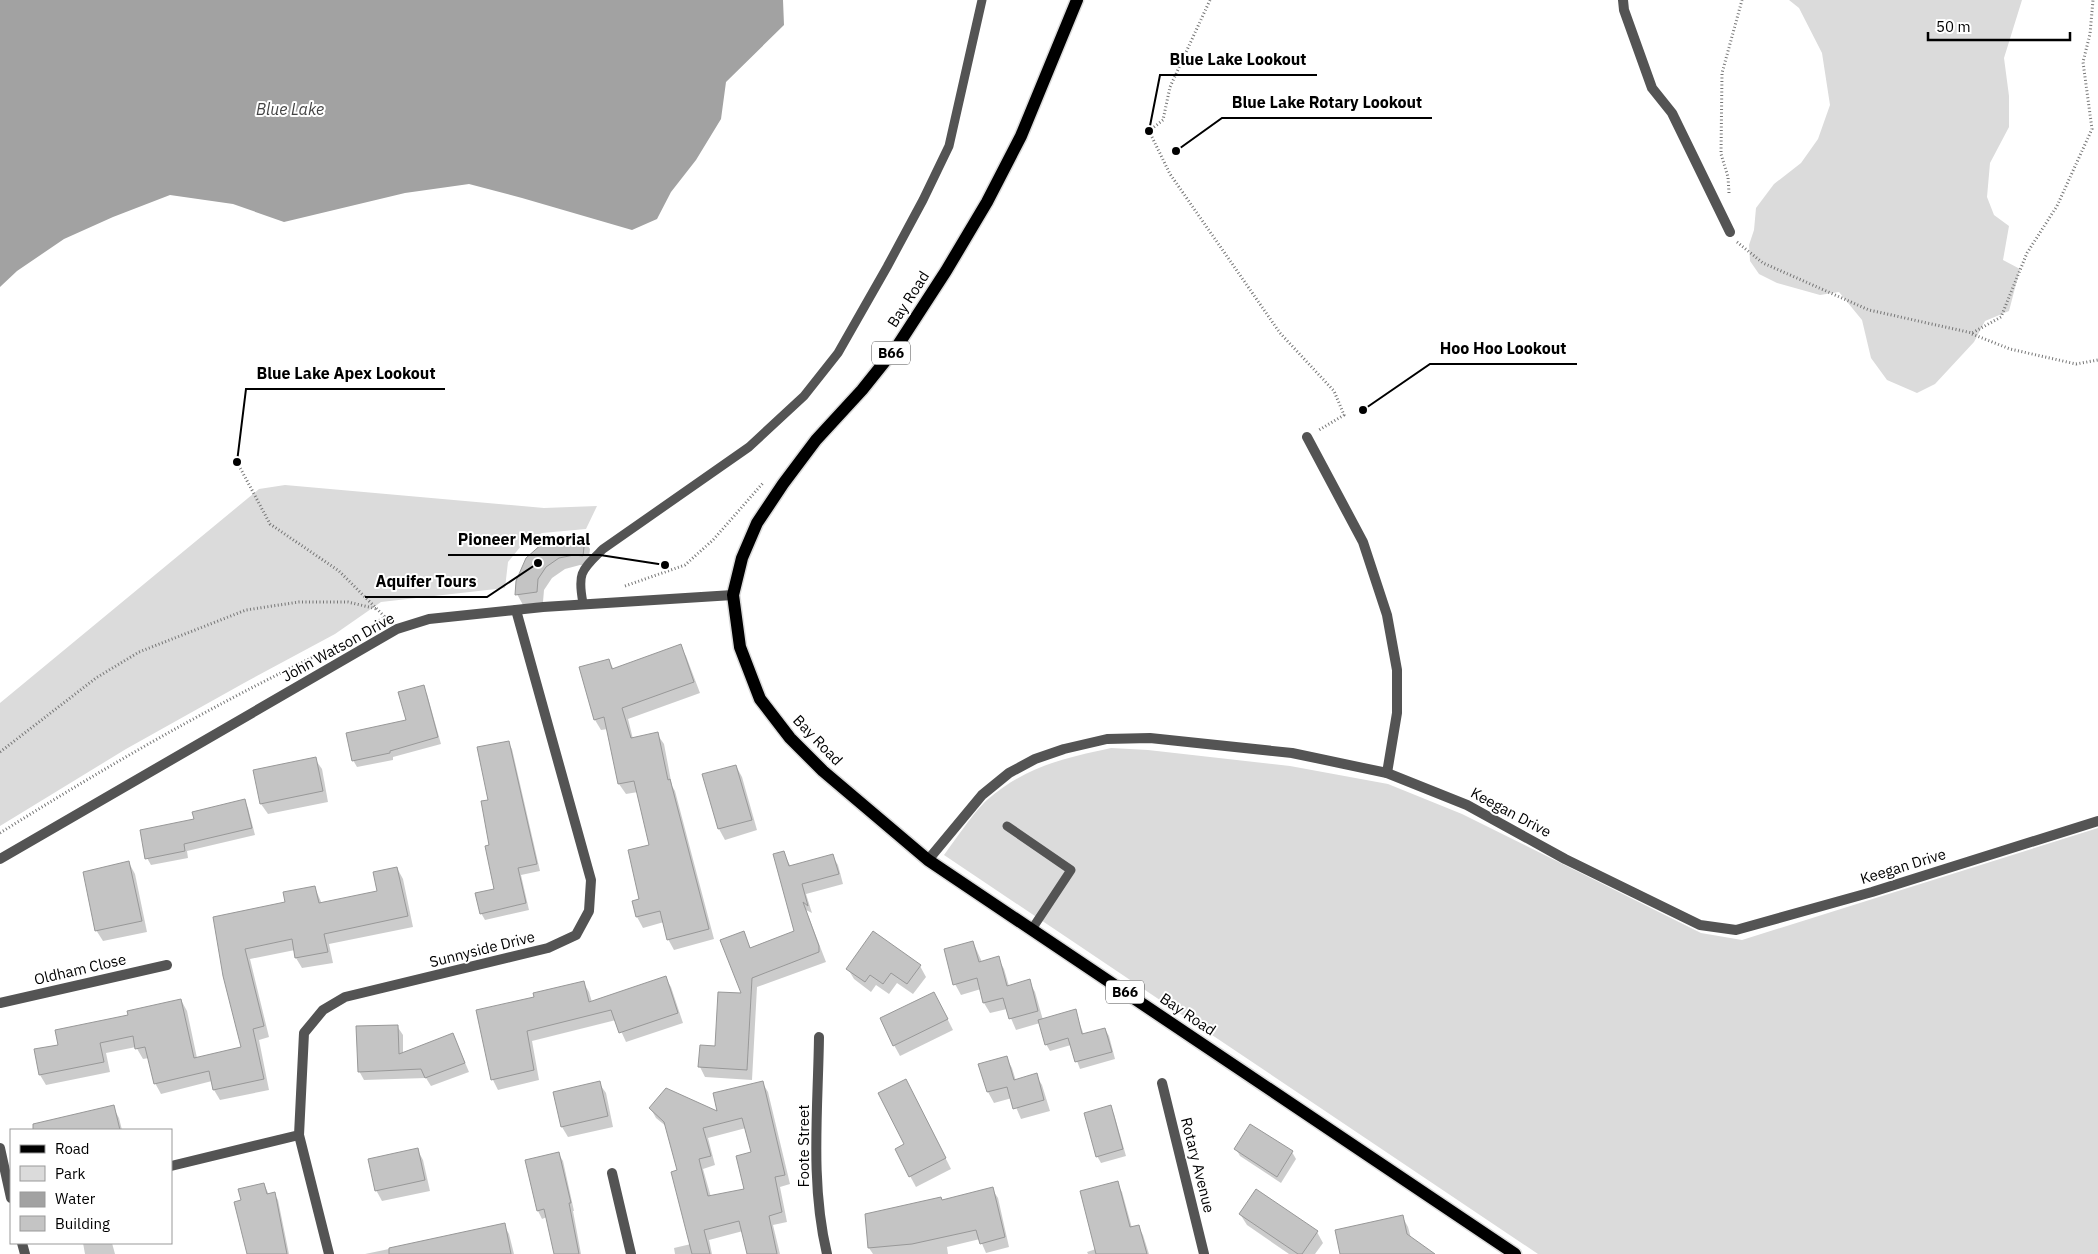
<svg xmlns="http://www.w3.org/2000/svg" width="2098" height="1254" viewBox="0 0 2098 1254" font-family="'IBM Plex Sans',sans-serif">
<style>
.green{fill:#dbdbdb}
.water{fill:#a2a2a2}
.shadow{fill:#0003;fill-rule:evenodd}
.building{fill:#c4c4c4;stroke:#989898;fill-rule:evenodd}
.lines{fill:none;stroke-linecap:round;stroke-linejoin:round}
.primary-casing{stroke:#dbdbdb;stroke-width:15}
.path{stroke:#767676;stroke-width:3;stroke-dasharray:1 2.5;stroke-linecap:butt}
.service{stroke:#545454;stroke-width:9}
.minor{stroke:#545454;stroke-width:10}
.tertiary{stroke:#545454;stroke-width:10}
.primary{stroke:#000;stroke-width:12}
.labels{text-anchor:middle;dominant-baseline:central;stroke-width:4;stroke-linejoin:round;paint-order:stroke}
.shield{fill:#fff;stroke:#4c4c4c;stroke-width:1}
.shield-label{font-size:14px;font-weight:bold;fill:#000}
.street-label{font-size:15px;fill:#000;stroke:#fff}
.water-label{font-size:16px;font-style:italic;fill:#434343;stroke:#fff}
.leader{fill:none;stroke:#000;stroke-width:2}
.callout-dot{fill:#000;stroke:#fff;stroke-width:2}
.callout-label{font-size:16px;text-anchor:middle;font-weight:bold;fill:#000;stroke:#fff;stroke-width:4;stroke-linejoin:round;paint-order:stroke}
</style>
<rect width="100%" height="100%" fill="#fff"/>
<!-- green -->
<g class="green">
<polygon points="1789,0 2022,0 2004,58 2009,96 2009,127 1990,163 1987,197 1994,215 2009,226 2003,260 2020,269 2009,311 1985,321 1974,342 1935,384 1917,393 1887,380 1871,358 1862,320 1839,292 1820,295 1777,283 1759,274 1750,261 1749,245 1754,230 1756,208 1774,184 1801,163 1818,139 1830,105 1822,53 1799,8"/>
<polygon points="285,485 544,508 597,506 586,529 542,533 521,546 508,562 505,588 381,602 335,634 244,683 126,749 0,826 0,703 259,489"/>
<path d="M1111,748L1148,750L1290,766L1388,784L1462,814L1701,933L1742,940L2098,828V1254H1538L944,855C956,839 973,813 987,800C1027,766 1061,759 1111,748Z"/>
</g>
<!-- water -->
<polygon class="water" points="0,0 783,0 784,25 726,82 721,119 696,160 671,192 657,219 632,230 522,198 469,184 405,193 284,222 233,204 170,195 113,217 64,239 17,271 0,287"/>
<!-- shadow -->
<g class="shadow">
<polygon points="584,539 590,549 588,566 580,565 565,569 552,578 544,590 543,602 523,605 517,594 517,582"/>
<polygon points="680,646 686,656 700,693 628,719 633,739 657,734 664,744 672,786 675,791 714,939 674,950 668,939 664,922 643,928 637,917 633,902 641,900 651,846 638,792 626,794 619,784 608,729 601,730 595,720 581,668 609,660 614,670"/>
<polygon points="423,687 427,694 441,744 393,757 393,760 357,767 353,760 408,721"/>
<polygon points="508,742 512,749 540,871 521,875 529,910 485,920 481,913 496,890 491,846 489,801"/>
<polygon points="315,759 322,769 328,802 268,814 261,804"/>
<polygon points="736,766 742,777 757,830 725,840 719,829 704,775"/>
<polygon points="244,801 248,808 255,835 187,851 188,858 151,865 147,858 196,820"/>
<polygon points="783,852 791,867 832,855 838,865 843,884 806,894 812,913 806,910 826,962 757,987 752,1080 705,1077 700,1067 716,1047 743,995 743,932 751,949 796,932"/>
<polygon points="129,863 135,874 147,932 103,941 96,930"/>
<polygon points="397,868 403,879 413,927 329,944 333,963 302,968 296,958 295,950 250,959 269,1037 259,1040 269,1090 220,1100 214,1090 212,1081 161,1094 155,1083 149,1058 143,1059 136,1047 106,1053 110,1072 46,1085 40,1075 35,1050 59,1046 129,1016 181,1000 187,1011 197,1058 242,1048 214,918 286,903 315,888 322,904 379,892"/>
<polygon points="973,942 982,962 998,958 1004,969 1009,986 1029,981 1035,992 1043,1020 1075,1011 1084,1035 1105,1029 1109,1036 1115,1059 1080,1069 1071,1045 1050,1051 1046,1044 1040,1023 1016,1030 1007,1009 990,1013 984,1003 981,989 961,995 955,984"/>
<polygon points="920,966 926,977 913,994 897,983 889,994 876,985 871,992 854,979 848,969"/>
<polygon points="665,977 671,987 683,1023 626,1042 616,1020 532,1041 539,1080 498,1090 493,1080 478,1011 535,998 583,982 589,992 592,1002"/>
<polygon points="940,1004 953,1030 900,1056 894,1045"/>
<polygon points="397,1026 403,1035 403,1053 453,1034 469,1072 431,1086 426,1078 364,1080 359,1071"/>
<polygon points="1006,1057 1012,1068 1016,1081 1036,1075 1042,1085 1050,1111 1021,1119 1012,1098 994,1103 988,1092 980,1065"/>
<path d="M762,1082L768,1092L790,1184L780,1187L787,1222L773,1225L780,1254H748L743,1231L709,1240L712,1254H675L674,1248L691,1244L679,1171L667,1127L656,1118L651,1109L719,1113ZM746,1128L752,1153L745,1189L711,1197L703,1169L715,1165L708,1138Z"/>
<polygon points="599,1083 606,1093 613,1127 568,1137 562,1127"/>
<polygon points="912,1091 951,1169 916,1187 910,1176"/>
<polygon points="113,1107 119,1118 122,1130 52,1130 50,1121"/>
<polygon points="1110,1107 1114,1114 1126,1156 1101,1163 1097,1156"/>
<polygon points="417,1149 423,1160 430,1191 382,1201 376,1190"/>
<polygon points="1236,1149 1292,1152 1296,1159 1281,1183 1240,1156"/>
<polygon points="558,1153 563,1161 574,1211 573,1211 581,1254 555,1254 547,1217 542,1219 538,1211"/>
<polygon points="1117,1183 1122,1192 1132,1228 1138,1226 1143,1235 1149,1254 1088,1254 1087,1252 1096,1249"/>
<polygon points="264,1184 269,1195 274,1193 278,1200 289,1254 248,1254 242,1201"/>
<polygon points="992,1189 998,1198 1009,1247 986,1253 980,1239 947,1247 948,1254 873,1254 869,1248 866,1215 942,1201"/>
<polygon points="1240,1214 1317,1232 1323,1243 1315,1254 1289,1254 1247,1225"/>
<polygon points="1402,1216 1408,1227 1411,1238 1432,1254 1342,1254"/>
<polygon points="504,1225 509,1234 514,1254 365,1254"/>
<polygon points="83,1243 112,1243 115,1254 85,1254"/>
</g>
<!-- building -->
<g class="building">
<polygon points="571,536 585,538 583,556 574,555 559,558 546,567 538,579 537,592 515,595 516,581 526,558 543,543"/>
<polygon points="681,644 694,682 622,708 631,738 658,732 668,780 670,779 709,929 667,940 660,911 636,917 632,901 639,899 628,850 649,845 634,781 618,784 604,717 594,720 579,667 609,659 612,669"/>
<polygon points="424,685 438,737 390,751 390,753 352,761 346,733 406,720 398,692"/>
<polygon points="509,741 537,864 518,868 526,903 480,914 475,893 494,889 485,846 489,845 481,801 488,800 477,747"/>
<polygon points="316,757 323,791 260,804 253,770"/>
<polygon points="736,765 752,820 718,829 702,774"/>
<polygon points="245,799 252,828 184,844 185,851 145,859 140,830 194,819 192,812"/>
<polygon points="784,851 789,866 833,854 839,874 802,884 808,906 803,902 819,946 819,952 752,978 747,1070 698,1067 700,1045 715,1046 718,992 741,993 720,940 744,931 750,948 794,931 773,854"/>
<polygon points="129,861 142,921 95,931 83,872"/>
<polygon points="397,867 408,916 324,934 328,952 295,958 292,939 245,949 264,1026 253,1029 264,1079 213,1090 209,1071 154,1084 145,1047 135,1049 133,1036 100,1043 104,1062 39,1075 34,1049 58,1045 55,1030 128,1015 127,1011 181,999 194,1058 241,1047 223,976 213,917 285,902 283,892 315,886 319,903 377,891 373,872"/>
<polygon points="873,931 921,965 907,984 891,973 883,984 870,975 865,982 846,969"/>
<polygon points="973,941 979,962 999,956 1007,986 1030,979 1038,1011 1009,1019 1003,998 983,1003 977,978 953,985 944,949"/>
<polygon points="666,976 678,1013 619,1033 611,1010 527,1031 534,1070 491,1080 476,1010 534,997 533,993 584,981 589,1002"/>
<polygon points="934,992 948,1019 893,1046 880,1018"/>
<polygon points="1076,1009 1082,1034 1105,1028 1112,1052 1075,1062 1068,1038 1045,1045 1038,1020"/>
<polygon points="398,1025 399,1054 453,1033 465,1063 425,1078 421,1069 358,1072 356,1026"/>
<polygon points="1007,1056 1014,1080 1037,1073 1044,1100 1013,1109 1007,1087 987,1092 978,1064"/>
<polygon points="906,1079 946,1158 909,1177 895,1149 904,1144 878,1093"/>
<polygon points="600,1081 608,1116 561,1127 553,1092"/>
<path d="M763,1081L785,1175L775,1177L782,1212L769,1216L777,1254H747L739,1221L704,1230L710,1254H692L671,1172L677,1170L664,1122L649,1108L666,1088L717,1111L713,1093ZM742,1118L751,1152L736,1156L744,1189L708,1196L699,1159L711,1156L703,1128Z"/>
<polygon points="114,1105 120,1130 33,1130 33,1124"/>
<polygon points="1111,1105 1123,1149 1096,1157 1084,1113"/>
<polygon points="1250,1124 1293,1151 1277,1177 1234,1149"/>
<polygon points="418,1148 425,1180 375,1191 368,1159"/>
<polygon points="559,1152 571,1203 569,1203 579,1254 554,1254 544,1209 537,1211 525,1160"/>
<polygon points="1118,1181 1130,1227 1139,1225 1147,1254 1096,1254 1080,1191"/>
<polygon points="264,1183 267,1194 275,1192 287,1254 247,1254 234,1202 241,1200 238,1189"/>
<polygon points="993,1187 1005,1237 980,1244 976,1230 912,1244 868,1248 865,1214 941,1197 942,1200"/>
<polygon points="1256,1189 1318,1231 1302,1254 1298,1254 1239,1214"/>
<polygon points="1403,1215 1407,1234 1435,1254 1340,1254 1335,1230"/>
<polygon points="505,1223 511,1254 389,1254 389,1248"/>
</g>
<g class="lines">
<defs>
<polyline id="primary" points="1077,0 1021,136 987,202 946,271 898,345 862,390 816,440 783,484 757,523 742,558 733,595 740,647 760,699 790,738 823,771 928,860 1515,1254"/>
</defs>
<!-- primary casing -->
<use href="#primary" class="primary-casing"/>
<!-- path -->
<g class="path">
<polyline points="1210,0 1170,87 1163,120 1149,131 1170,174 1280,333 1334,391 1344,415 1319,430"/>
<polyline points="1729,193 1728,177 1721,154 1722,73 1742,0"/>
<polyline points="1737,242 1763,263 1869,310 1972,333 2001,317 2027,253 2057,206 2092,129 2083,62 2090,34 2093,0"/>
<polyline points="1972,334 2010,349 2076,364 2098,360"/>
<polyline points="237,462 270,524 339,571 386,618"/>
<polyline points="625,586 685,565 713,540 763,483"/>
<polyline points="376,622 388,616"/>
<polyline points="0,752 96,678 139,652 246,610 299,602 348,602 377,609"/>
<path d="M0,833C107,766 216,703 330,649"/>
</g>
<!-- service -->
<g class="service">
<path d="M583,603C577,572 582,570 603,549L749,447L804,396L838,353L887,267L923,200L949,146L982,0"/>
<polyline points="1007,826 1071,870 1032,929"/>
</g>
<!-- minor -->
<g class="minor">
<polyline points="1623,0 1624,10 1652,88 1672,113 1730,232"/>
<polyline points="1307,437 1363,542 1387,615 1397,670 1397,713 1387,773"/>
<polyline points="928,860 982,795 1009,773 1035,759 1064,749 1107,739 1150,738 1292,753 1387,773 1467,805 1565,859 1700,925 1736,930 1872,892 2098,821"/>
<polyline points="0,1003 167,965"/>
<path d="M819,1037C818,1109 810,1183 827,1254"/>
<polyline points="1162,1083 1204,1254"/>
<polyline points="299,1135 329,1254"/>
<polyline points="0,1148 11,1198"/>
<polyline points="171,1166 299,1135 304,1033 323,1010 345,997 548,948 576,935 589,911 591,880 516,610"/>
<polyline points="612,1173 631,1254"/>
<polyline points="22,1243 25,1254"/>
</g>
<!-- tertiary -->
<polyline class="tertiary" points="0,859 397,629 429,619 543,607 733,595"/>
<!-- primary -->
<use href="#primary" class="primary"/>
</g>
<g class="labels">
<!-- shield labels -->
<g class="shield">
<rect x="872" y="341.5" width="38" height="23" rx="4"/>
<rect x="1106" y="980.5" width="38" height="23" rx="4"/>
</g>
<g class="shield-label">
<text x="891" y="353">B66</text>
<text x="1125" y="992">B66</text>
</g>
<!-- street labels -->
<g class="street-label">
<text transform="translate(908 299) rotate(-57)">Bay Road</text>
<text transform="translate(338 647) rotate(-29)">John Watson Drive</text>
<text transform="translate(818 740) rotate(46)">Bay Road</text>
<text transform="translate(1511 812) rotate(28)">Keegan Drive</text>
<text transform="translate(1903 866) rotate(-17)">Keegan Drive</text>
<text transform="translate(482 949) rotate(-14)">Sunnyside Drive</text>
<text transform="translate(80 969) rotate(-13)">Oldham Close</text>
<text transform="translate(1188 1014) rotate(34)">Bay Road</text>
<text transform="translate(803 1146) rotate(-90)">Foote Street</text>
<text transform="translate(1198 1165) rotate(76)">Rotary Avenue</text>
</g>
<!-- water labels -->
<g class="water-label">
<text x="290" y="109">Blue Lake</text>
</g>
</g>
<!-- callouts -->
<path class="leader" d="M1149 131L1160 75H1317M1176 151L1222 118H1432M1363 410L1430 364H1577M237 462L246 389H445M665 565L600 555H448M538 563L487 597H365"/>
<g class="callout-dot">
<circle cx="1149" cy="131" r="5"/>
<circle cx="1176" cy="151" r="5"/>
<circle cx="1363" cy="410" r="5"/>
<circle cx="237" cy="462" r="5"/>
<circle cx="665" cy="565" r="5"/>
<circle cx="538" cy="563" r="5"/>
</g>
<g class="callout-label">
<text x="1238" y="65">Blue Lake Lookout</text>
<text x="1327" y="108">Blue Lake Rotary Lookout</text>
<text x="1503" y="354">Hoo Hoo Lookout</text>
<text x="346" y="379">Blue Lake Apex Lookout</text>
<text x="524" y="545">Pioneer Memorial</text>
<text x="426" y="587">Aquifer Tours</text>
</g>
<!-- legend -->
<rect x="10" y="1129" width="162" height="115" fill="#ffffff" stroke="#999999"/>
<rect x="20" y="1145" width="25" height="8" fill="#000000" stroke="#999999"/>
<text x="55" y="1154" font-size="15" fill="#000000">Road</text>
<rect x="20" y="1166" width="25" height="15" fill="#dbdbdb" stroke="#999999"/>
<text x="55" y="1179" font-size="15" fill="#000000">Park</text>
<rect x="20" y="1192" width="25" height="15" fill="#a2a2a2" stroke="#999999"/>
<text x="55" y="1204" font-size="15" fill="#000000">Water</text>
<rect x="20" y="1216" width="25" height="15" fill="#c4c4c4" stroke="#999999"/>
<text x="55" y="1229" font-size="15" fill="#000000">Building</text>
<!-- scale -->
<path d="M1928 32v8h142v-8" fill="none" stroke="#000000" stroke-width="2.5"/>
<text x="1936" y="32" font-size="15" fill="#000000" stroke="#ffffff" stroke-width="4" paint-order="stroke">50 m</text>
</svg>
